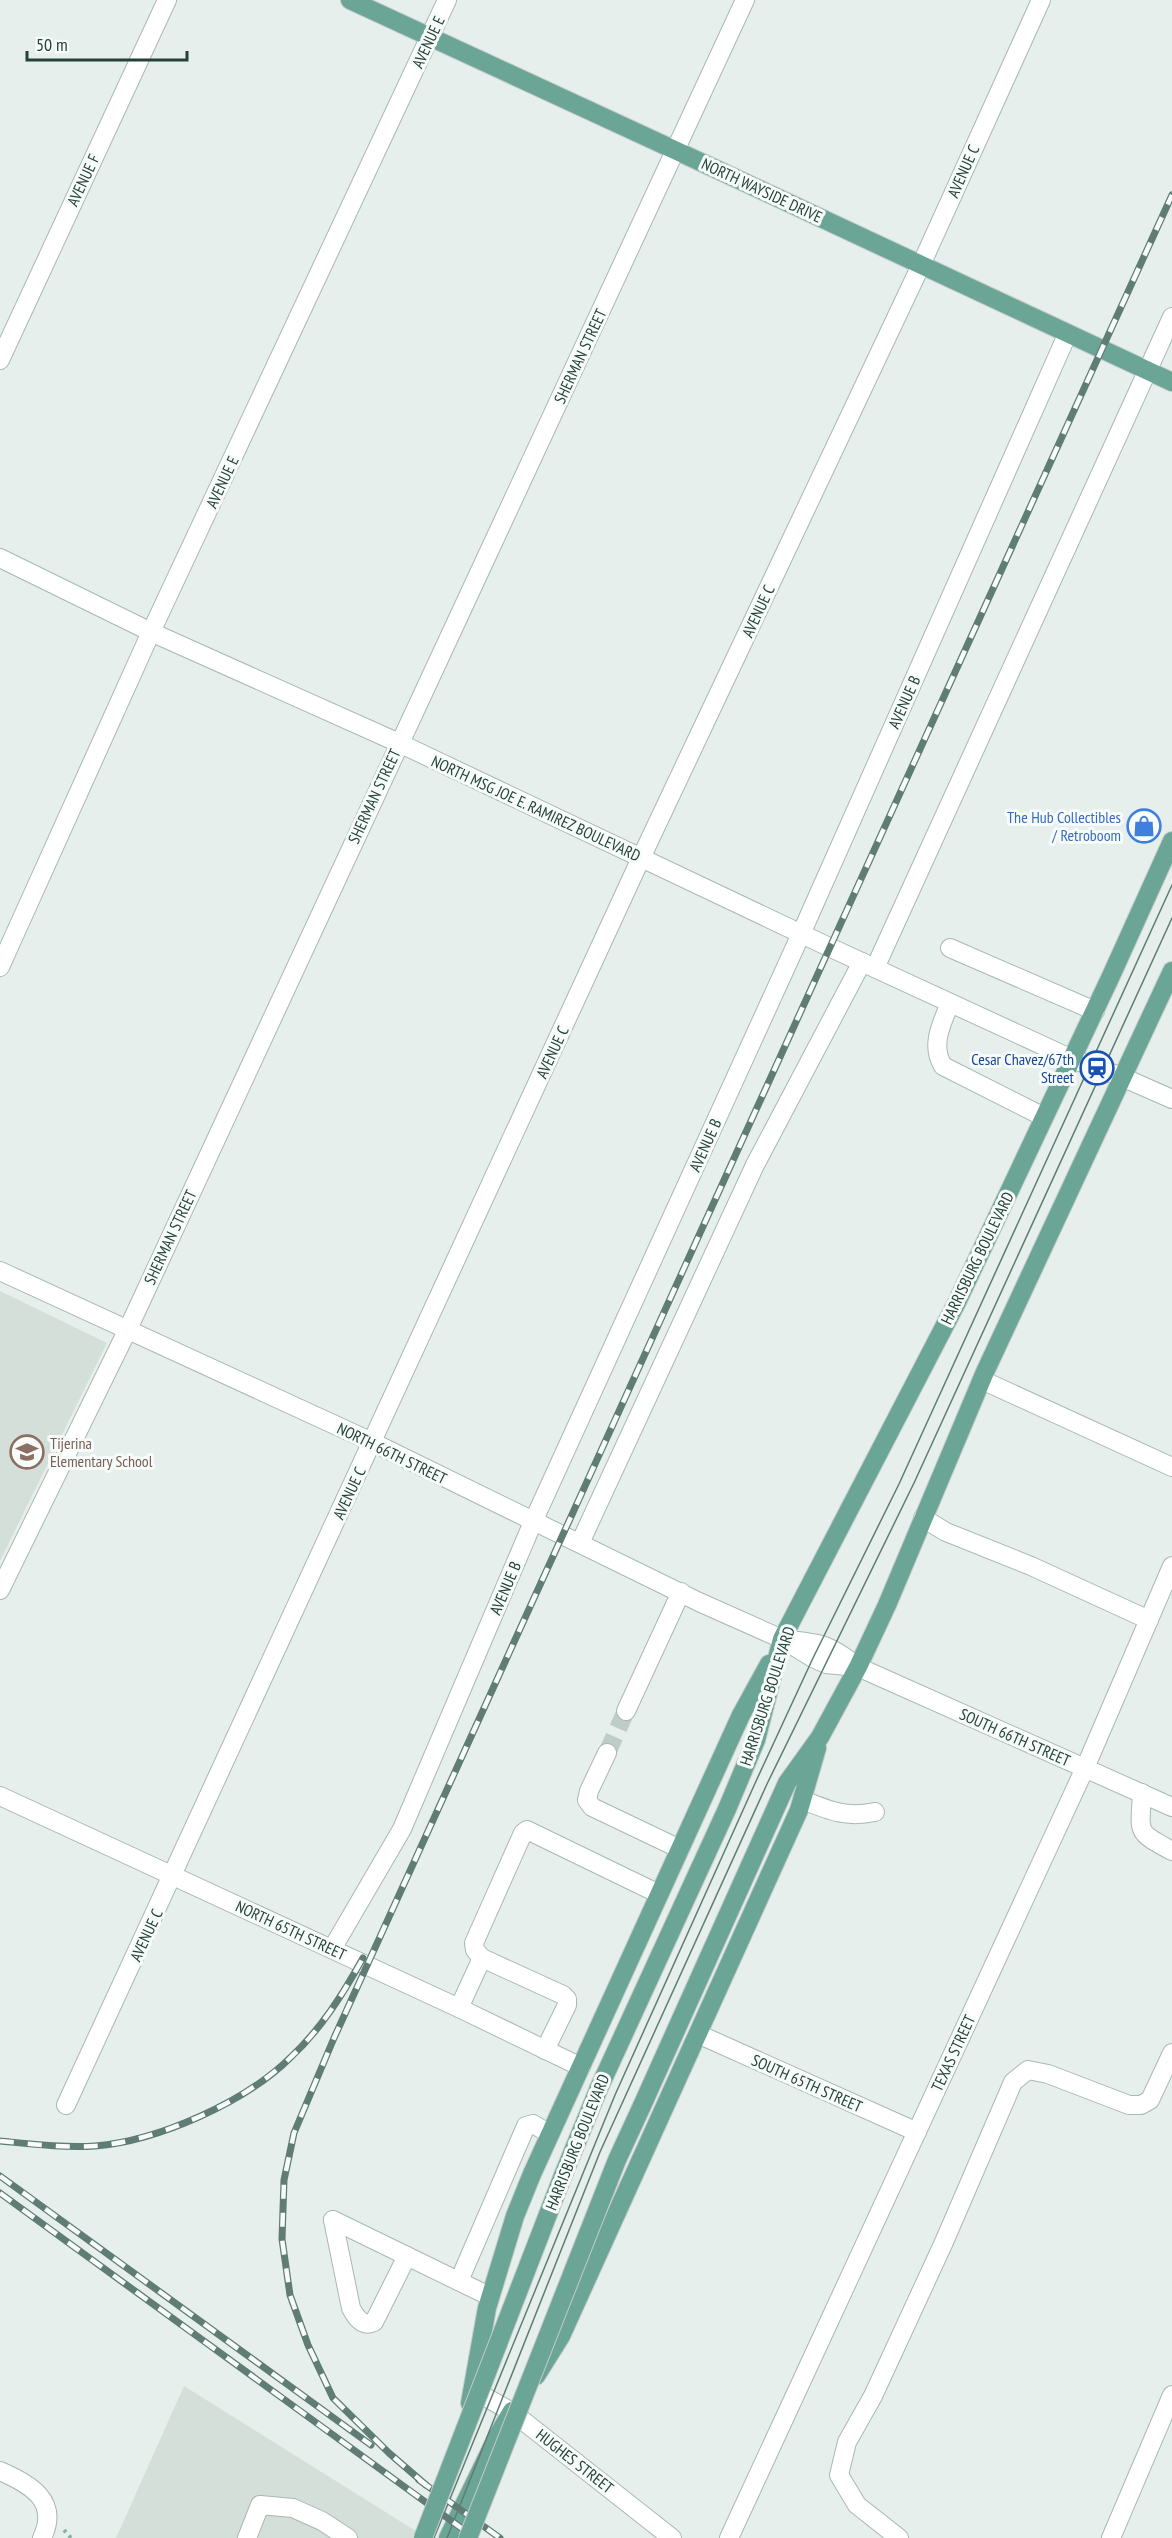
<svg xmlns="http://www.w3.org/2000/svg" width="1172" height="2538" viewBox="0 0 1172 2538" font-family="'PT Sans Narrow',sans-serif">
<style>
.built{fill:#d4dfda}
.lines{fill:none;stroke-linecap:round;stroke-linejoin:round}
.minor-tunnel{stroke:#bfccc8;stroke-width:18;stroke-dasharray:18 9;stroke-linecap:butt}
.minor-casing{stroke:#a8b8b2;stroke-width:20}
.major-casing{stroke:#c2cac8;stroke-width:20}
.path{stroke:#86b3a5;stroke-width:4;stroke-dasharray:3 4.5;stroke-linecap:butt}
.minor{stroke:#fff;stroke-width:18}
.major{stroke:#6aa596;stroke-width:18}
.tram{stroke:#5f7d75;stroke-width:1.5}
.rail-casing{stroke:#5f7d75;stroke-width:7}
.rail{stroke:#f7fbf9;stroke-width:4.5;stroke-dasharray:14;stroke-linecap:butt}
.major-bridge-casing{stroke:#c2cac8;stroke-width:20;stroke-linecap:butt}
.major-bridge{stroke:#6aa596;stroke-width:18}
.labels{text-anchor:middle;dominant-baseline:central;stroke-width:6;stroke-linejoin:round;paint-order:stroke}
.street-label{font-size:16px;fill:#24423a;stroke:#f7fbf9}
.shop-label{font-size:16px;fill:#366cbe;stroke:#f7fbf9;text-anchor:end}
.transit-label{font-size:16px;fill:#164399;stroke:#f7fbf9;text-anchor:end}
.education-label{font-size:16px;fill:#785e54;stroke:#f7fbf9;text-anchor:start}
</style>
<rect width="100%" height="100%" fill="#e6efeb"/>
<!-- built -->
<g class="built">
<polygon points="0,1291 107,1343 0,1561"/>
<polygon points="184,2386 427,2538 116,2538"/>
</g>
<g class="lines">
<!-- minor-tunnel -->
<polyline class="minor-tunnel" points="607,1753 626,1711"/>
<defs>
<g id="minor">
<polyline points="0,360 167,0"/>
<polyline points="0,558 151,632 399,743 829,947 1072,1059 1122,1077 1172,1099"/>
<polyline points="950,948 1095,1011"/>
<polyline points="0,967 151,632 447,0"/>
<polyline points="875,968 1172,317"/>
<path d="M950,1003C942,1023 930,1045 943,1066L1044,1117"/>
<polyline points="0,1271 372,1442 699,1602 782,1639 813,1658 826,1664 858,1667"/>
<polyline points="982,1380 1172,1467"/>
<polyline points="923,1518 946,1532 1031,1566 1149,1620"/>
<polyline points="580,1543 755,1165 862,962"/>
<polyline points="0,1590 128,1329 745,0"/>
<path d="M787,1640C823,1643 830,1645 858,1667L1172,1807"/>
<polyline points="626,1711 681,1592"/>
<polyline points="607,1753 589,1791 587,1800 592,1807 680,1849"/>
<path d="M1142,1793C1140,1834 1135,1831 1172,1851"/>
<polyline points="0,1796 459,2008 581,2067"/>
<path d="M803,1800C830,1811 846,1818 875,1812"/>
<polyline points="332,1949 402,1829 533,1522 801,934 1067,335"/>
<polyline points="482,1958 475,1950 474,1943 523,1833 527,1830 659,1894"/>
<polyline points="459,2008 482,1958 563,1995 567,1999 567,2005 545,2050"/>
<polyline points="698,2034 917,2132"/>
<polyline points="66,2105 641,858 921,265 1041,0"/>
<path d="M333,2220L351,2308C356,2318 363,2327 374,2322L407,2256"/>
<polyline points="333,2220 489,2296"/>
<polyline points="459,2281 526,2126 533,2124 550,2134"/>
<polyline points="473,2390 512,2412 672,2538"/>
<path d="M0,2471C30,2484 60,2501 42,2538"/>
<polyline points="247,2538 260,2505 293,2508 322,2521 348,2538"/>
<polyline points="729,2538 1085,1768 1172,1566"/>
<polyline points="899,2538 857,2505 839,2475 847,2442 873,2396 944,2242 1013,2082 1028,2070 1048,2074 1129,2105 1141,2105 1150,2100 1172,2053"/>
<polyline points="1111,2538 1172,2395"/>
</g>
<g id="major">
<path d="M350,0C625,125 898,255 1172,382"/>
<polyline points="599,2088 727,1809 756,1740 782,1639 957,1302 1111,976 1172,841"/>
<polyline points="641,2108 787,1783 820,1737 858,1667 887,1605 985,1372 1172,971"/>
<polyline points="536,2376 561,2336 799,1810 817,1748"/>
<polyline points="470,2403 487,2308 515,2216 532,2174 741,1715 769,1664"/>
<polyline points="448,2538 498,2435 512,2411"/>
</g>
</defs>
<!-- minor casing -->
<use href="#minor" class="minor-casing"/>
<!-- major casing -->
<use href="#major" class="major-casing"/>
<!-- path -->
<polyline class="path" points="64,2530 71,2538"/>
<!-- minor -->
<use href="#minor" class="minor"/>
<!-- major -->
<use href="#major" class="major"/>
<!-- tram -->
<g class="tram">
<polyline points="434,2538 615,2095 757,1779 813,1658 899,1484 1172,885"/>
<polyline points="447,2538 600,2152 767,1784 914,1483 1172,918"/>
</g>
<defs>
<g id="rail">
<path d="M0,2141C31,2144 64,2148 95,2146C158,2141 246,2102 291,2057C321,2029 343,1994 363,1958"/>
<polyline points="0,2176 371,2445"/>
<polyline points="0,2193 475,2538"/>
<polyline points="419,2480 500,2538"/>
<polyline points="426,2485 389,2453 333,2398 308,2345 290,2295 282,2239 284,2180 294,2133 334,2038 1172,195"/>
</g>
</defs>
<!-- rail casing -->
<use href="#rail" class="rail-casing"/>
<!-- rail -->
<use href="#rail" class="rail"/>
<defs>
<g id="major-bridge">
<polyline points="423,2538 562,2178 599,2088"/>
<polyline points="468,2538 617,2160 641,2108"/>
</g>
</defs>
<!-- major-bridge casing -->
<use href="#major-bridge" class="major-bridge-casing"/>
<!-- major-bridge -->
<use href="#major-bridge" class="major-bridge"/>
</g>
<!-- icons -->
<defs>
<symbol id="shop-ring" viewBox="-11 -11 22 22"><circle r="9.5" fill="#f7fbf9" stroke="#3f7fe0" stroke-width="1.5"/><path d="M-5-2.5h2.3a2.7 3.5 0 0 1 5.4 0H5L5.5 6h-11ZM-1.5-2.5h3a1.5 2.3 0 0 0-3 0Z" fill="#3f7fe0"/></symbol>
<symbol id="station-ring" viewBox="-11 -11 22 22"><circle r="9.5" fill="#f7fbf9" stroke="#1a4fb4" stroke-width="1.5"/><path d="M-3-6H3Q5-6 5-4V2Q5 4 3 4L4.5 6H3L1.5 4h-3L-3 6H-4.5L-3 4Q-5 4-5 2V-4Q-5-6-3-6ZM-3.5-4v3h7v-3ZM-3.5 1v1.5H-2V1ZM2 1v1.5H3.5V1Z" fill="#1a4fb4"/></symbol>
<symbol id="school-ring" viewBox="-11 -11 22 22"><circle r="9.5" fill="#f7fbf9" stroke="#8d6e63" stroke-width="1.5"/><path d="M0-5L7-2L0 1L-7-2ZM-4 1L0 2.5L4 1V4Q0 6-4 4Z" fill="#8d6e63"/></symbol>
</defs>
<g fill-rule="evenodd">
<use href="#shop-ring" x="1125" y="807" width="38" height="38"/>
<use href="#station-ring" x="1078" y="1049" width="38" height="38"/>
<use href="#school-ring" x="8" y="1433" width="38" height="38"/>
</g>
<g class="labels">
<!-- street labels -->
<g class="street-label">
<text transform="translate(428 42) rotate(-65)">AVENUE E</text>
<text transform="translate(963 171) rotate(-66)">AVENUE C</text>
<text transform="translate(83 180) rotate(-65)">AVENUE F</text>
<text transform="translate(762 190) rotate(25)">NORTH WAYSIDE DRIVE</text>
<text transform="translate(580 356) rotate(-65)">SHERMAN STREET</text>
<text transform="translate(222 482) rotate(-65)">AVENUE E</text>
<text transform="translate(758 611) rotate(-65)">AVENUE C</text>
<text transform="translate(904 702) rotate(-66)">AVENUE B</text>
<text transform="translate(374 796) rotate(-65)">SHERMAN STREET</text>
<text transform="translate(536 808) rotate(25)">NORTH MSG JOE E. RAMIREZ BOULEVARD</text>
<text transform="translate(552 1052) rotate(-65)">AVENUE C</text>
<text transform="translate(705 1145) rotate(-66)">AVENUE B</text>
<text transform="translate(170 1237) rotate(-65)">SHERMAN STREET</text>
<text transform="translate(977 1258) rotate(-64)">HARRISBURG BOULEVARD</text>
<text transform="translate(392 1453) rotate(26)">NORTH 66TH STREET</text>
<text transform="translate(349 1493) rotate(-65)">AVENUE C</text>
<text transform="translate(505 1588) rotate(-67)">AVENUE B</text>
<text transform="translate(767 1696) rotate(-72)">HARRISBURG BOULEVARD</text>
<text transform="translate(1015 1737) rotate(24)">SOUTH 66TH STREET</text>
<text transform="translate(291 1930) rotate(25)">NORTH 65TH STREET</text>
<text transform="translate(146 1935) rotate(-65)">AVENUE C</text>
<text transform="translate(953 2053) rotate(-65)">TEXAS STREET</text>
<text transform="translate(807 2083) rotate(24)">SOUTH 65TH STREET</text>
<text transform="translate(577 2142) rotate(-68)">HARRISBURG BOULEVARD</text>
<text transform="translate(575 2461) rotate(38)">HUGHES STREET</text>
</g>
<!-- shop labels -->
<g class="shop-label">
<text x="1121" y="817">The Hub Collectibles<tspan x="1121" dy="18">/ Retroboom</tspan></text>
</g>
<!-- transit labels -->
<g class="transit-label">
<text x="1074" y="1059">Cesar Chavez/67th<tspan x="1074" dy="18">Street</tspan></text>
</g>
<!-- education labels -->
<g class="education-label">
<text x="50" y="1443">Tijerina<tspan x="50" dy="18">Elementary School</tspan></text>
</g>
</g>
<!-- scale -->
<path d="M27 51v9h160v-9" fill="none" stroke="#24423a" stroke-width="3"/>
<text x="36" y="51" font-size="18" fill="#24423a" stroke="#f7fbf9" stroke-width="4.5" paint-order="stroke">50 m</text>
</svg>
